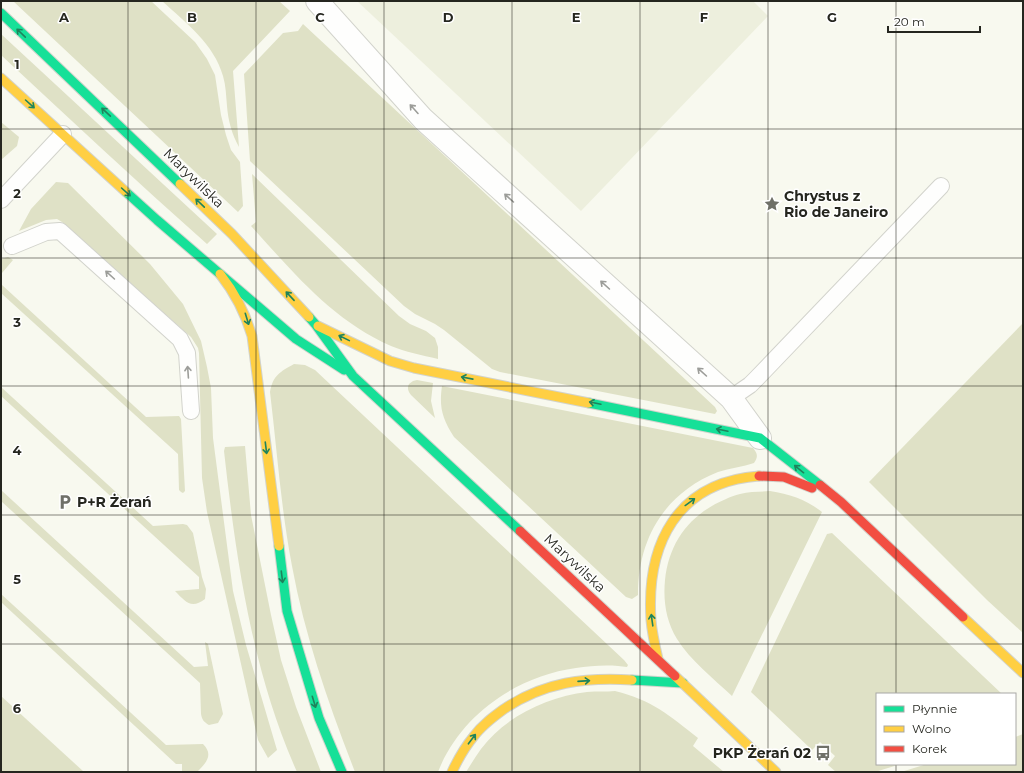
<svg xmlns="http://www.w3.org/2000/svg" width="1024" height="773" viewBox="0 0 1024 773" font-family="Montserrat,sans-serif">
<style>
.built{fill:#edefdd}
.green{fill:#dfe1c6}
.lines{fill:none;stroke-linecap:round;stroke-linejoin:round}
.lane-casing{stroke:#d2d3cc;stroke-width:18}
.street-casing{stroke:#d2d3cc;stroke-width:24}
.fast-casing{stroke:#d2d3cc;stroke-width:11}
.slow-casing{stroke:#d2d3cc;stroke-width:11}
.jam-casing{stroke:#d2d3cc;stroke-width:11}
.lane{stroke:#fefefd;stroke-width:16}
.street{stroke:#fefefd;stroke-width:22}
.fast{stroke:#16e098;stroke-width:9}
.slow{stroke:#ffcf43;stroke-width:9}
.jam{stroke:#f24e42;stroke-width:9}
.oneway{stroke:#1e835c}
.oneway2{stroke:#9c9d99}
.grid{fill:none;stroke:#25261f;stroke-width:1;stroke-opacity:0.55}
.labels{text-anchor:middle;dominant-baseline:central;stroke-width:3;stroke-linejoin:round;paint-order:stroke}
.street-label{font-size:14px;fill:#25261f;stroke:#fff}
.poi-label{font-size:14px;font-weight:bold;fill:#25261f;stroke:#fff;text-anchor:start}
.grid-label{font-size:13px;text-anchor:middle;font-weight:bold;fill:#25261f;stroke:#fff;stroke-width:3;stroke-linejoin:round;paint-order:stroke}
</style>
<rect width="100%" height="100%" fill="#f8f9ef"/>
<!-- built -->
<polygon class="built" points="357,1 753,1 768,16 581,211"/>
<!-- green -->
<g class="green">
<polygon points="13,1 151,1 195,42 207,59 215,75 221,115 226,135 231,150 240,162 243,206 238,212"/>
<path d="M162,1H279L290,11L233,71L239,147C232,135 228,120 227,106C226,96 226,86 223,76C214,44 186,23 162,1Z"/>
<polygon points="303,24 715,407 717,411 715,414 500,372 492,369 444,330 435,324 415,314 404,306 250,161 244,74 283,33 298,31"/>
<path d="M1,34L217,234L207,244C137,182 69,118 1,55Z"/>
<polygon points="1,122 19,137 17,146 1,160"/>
<path d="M252,174L399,316L410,324L426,331L435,338L438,347V359C422,355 405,352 391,346C332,320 293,272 251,226L256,222Z"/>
<polygon points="56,182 68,183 150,264 183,304 201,341 207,367 211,388 213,438 233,591 246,645 277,750 268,758 258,740 207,512 202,478 199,353 198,348 191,337 62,222 57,219 46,220 19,231 31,209"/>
<polygon points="8,257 13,260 2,273 2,285 146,417 179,416 181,419 185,491 183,493 181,492 179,490 178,454 1,293 1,259"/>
<polygon points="1023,323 1023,633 987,600 869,482"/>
<path d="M294,364L305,365L315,370L624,660L628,665L627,667C624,667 621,666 618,666C604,665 589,666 576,668C517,676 460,715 438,772H355C329,705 305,637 292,566C281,509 277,450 270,392C273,375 280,372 294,364Z"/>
<path d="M417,380L433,383L431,401L435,418L411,395C408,391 407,388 409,384L413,381Z"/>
<path d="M442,386L753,448C758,454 758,457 754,463C743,467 730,468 718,472C665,493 638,538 638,595L632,599L626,597L454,437C442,418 439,407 442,386Z"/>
<path d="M1,387L153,526L183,524L187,525L193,533L202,577L206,589L205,599C191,610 185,601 175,591L199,589V577L1,396Z"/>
<path d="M245,446L251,515L271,615L281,660L296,707L321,772H297C252,671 236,559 224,451L225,447Z"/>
<path d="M1,490L194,667L208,666L205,642L208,644L223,714L218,723L209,725C204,722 202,720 201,714L200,683L1,501Z"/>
<path d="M770,491C790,494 807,500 822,512L732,696C714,679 690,660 677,639C666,621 663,601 665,580C669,542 690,514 726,499C730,497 735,495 740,494C750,491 760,492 770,491Z"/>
<polygon points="832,533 1002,694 877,694 877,764 901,764 875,772 836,772 828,765 835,756 820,742 812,750 751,692 827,534"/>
<path d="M1,594L166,745L203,744C214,755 206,763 197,772H182V764H176L1,602Z"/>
<path d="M615,691C652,700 669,715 698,738L693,746L724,772H466C471,764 476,756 481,749C506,716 547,697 587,692C597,691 606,692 615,691Z"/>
<polygon points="1,696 84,772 4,772 1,770"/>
<polygon points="1023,734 1023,772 901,772 927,764 1015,764 1015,737"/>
</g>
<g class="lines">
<defs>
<g id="lane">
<polyline points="1,200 63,134"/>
<polyline points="12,246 46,232 60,231 180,339 187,353 191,411"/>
<polyline points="731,398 750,385 757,378 941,186"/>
</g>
<polyline id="street" points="317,1 423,119 731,398 760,438"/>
<g id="fast">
<polyline points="1,13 180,184"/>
<polyline points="126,192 157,220 296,339 344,370"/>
<polyline points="309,317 316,325 353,376 520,531"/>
<polyline points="589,403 760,438 820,485"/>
<polyline points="279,546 287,611 319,718 342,772"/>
<polyline points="632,680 683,683"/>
</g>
<g id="slow">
<polyline points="1,78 126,192"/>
<polyline points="180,184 232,234 309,317"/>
<path d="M220,274C235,293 245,312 252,336L279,546"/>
<polyline points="318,326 390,361 414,368 589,403"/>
<polyline points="963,617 1023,673"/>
<path d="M658,659C655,646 652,633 651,620C646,544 677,482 759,476"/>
<polyline points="675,676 776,772"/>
<path d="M452,772C458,759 465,747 474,736C482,725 493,717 504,709C544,682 585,677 632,680"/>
</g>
<g id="jam">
<polyline points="759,476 784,477 812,488"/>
<polyline points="820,485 841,502 963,617"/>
<polyline points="520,531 675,676"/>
</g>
</defs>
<!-- lane casing -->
<use href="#lane" class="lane-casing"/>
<!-- street casing -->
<use href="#street" class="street-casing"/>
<!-- fast casing -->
<use href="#fast" class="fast-casing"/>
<!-- slow casing -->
<use href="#slow" class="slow-casing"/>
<!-- jam casing -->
<use href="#jam" class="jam-casing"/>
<!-- lane -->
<use href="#lane" class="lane"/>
<!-- street -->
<use href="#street" class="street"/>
<!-- fast -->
<use href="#fast" class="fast"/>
<!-- slow -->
<use href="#slow" class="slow"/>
<!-- jam -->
<use href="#jam" class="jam"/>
</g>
<!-- one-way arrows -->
<defs><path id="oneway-shaft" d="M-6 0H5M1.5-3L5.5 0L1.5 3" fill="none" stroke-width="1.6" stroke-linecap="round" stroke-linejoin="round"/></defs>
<g class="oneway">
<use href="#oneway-shaft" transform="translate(21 33) rotate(-136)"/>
<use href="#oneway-shaft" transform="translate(30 104) rotate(42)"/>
<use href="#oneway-shaft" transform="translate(106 112) rotate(-137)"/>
<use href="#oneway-shaft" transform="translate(126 192) rotate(42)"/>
<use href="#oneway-shaft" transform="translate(200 203) rotate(-136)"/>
<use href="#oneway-shaft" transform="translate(290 296) rotate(-133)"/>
<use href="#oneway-shaft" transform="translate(247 319) rotate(73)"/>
<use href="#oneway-shaft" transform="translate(344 338) rotate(-154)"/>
<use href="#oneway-shaft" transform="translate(467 378) rotate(-169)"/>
<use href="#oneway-shaft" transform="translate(595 403) rotate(-168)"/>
<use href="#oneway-shaft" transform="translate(722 430) rotate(-168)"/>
<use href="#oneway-shaft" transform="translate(266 448) rotate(83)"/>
<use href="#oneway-shaft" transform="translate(799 469) rotate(-141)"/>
<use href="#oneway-shaft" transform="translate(690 502) rotate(-36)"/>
<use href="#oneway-shaft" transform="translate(282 577) rotate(83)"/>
<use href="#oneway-shaft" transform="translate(652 620) rotate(-98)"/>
<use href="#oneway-shaft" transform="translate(584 681) rotate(-4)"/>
<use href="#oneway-shaft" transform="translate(314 702) rotate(73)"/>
<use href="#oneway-shaft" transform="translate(472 739) rotate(-53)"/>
</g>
<g class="oneway2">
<use href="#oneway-shaft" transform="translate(414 109) rotate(-132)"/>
<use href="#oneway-shaft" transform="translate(509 198) rotate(-138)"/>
<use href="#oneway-shaft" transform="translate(110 275) rotate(-138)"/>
<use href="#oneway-shaft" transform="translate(605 285) rotate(-138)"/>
<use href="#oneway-shaft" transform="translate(188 372) rotate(-94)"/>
<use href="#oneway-shaft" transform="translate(702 372) rotate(-138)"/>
</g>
<!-- grid -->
<path class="grid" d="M128,1V772M256,1V772M384,1V772M512,1V772M640,1V772M768,1V772M896,1V694M1,129H1023M1,258H1023M1,386H1023M1,515H1023M1,644H1023M896,764V772"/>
<!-- icons -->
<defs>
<symbol id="sight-bare" viewBox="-9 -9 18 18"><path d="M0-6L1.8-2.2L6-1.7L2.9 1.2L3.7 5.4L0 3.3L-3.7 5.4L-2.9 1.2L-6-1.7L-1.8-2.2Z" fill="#6f7068" stroke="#fff" stroke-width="2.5" paint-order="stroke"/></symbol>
<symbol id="parking-bare" viewBox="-9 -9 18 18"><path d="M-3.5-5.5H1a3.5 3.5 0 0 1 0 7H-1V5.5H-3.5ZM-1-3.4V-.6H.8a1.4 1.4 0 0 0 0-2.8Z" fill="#6f7068" stroke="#fff" stroke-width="2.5" paint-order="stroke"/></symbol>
<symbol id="bus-bare" viewBox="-9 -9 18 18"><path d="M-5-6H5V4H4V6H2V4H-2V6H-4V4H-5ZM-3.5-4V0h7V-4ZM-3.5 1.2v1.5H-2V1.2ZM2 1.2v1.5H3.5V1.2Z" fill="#6f7068" stroke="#fff" stroke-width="2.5" paint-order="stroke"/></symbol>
</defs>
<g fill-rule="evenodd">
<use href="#sight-bare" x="761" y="193" width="22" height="22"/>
<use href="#parking-bare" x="54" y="491" width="22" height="22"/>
<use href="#bus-bare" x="812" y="742" width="22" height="22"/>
</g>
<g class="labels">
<!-- street labels -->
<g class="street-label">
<text transform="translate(194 178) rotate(44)">Marywilska</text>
<text transform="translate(575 563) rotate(43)">Marywilska</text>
</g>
<!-- poi labels -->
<g class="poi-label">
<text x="784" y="196">Chrystus z<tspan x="784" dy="16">Rio de Janeiro</tspan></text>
<text x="77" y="502">P+R Żerań</text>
<text x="811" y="753" text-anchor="end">PKP Żerań 02</text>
</g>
</g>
<g class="grid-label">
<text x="64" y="22">A</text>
<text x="192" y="22">B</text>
<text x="320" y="22">C</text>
<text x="448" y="22">D</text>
<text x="576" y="22">E</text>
<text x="704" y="22">F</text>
<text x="832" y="22">G</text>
<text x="17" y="69">1</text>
<text x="17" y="198">2</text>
<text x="17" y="327">3</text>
<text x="17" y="455">4</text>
<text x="17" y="584">5</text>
<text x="17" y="713">6</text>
</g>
<!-- border -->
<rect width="1024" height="773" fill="none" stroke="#25261f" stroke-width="4"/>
<!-- legend -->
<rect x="876" y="693" width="140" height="72" fill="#ffffff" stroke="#a8a8a5"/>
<rect x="884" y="706" width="20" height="6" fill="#16e098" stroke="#a8a8a5"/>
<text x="912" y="713" font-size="12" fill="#25261f">Płynnie</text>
<rect x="884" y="726" width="20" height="6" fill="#ffcf43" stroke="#a8a8a5"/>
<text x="912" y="733" font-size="12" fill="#25261f">Wolno</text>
<rect x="884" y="746" width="20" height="6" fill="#f24e42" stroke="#a8a8a5"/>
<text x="912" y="753" font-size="12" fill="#25261f">Korek</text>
<!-- scale -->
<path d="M888 26v6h92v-6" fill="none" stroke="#25261f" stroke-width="2"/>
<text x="894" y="26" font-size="12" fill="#25261f" stroke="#ffffff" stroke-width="3" paint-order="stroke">20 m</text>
</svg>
